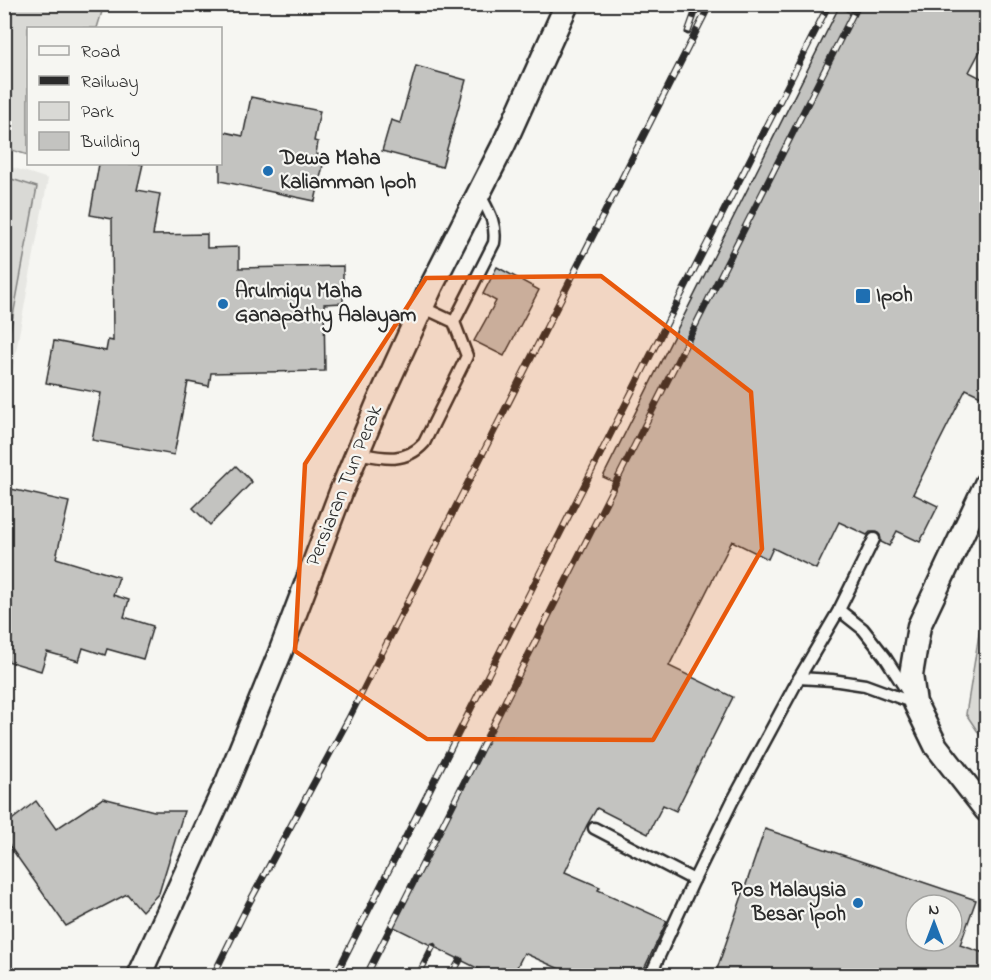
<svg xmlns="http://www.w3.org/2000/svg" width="991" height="980" viewBox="0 0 991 980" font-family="'Indie Flower',sans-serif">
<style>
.built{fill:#e7e7e3}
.green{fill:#d9d9d5;stroke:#828280;stroke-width:1.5}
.building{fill:#c3c3c0;stroke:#2b2b2b;stroke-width:1.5;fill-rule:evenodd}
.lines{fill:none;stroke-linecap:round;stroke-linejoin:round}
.service-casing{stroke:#2b2b2b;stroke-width:15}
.minor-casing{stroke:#2b2b2b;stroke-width:27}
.service{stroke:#f6f6f2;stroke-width:10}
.minor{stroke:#f6f6f2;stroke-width:22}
.rail-casing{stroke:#2b2b2b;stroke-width:7}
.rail{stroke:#f6f6f2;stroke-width:4.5;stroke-dasharray:14;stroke-linecap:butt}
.marked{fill:#e8590c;fill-opacity:0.2;stroke:#e8590c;stroke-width:4.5;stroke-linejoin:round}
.poi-dot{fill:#1f6fb2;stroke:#f6f6f2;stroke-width:2}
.labels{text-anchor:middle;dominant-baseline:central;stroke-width:4.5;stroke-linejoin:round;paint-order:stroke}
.poi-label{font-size:21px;font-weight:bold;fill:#2b2b2b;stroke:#f6f6f2;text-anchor:start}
.street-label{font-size:21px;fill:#2b2b2b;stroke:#f6f6f2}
</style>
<rect width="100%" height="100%" fill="#f6f6f2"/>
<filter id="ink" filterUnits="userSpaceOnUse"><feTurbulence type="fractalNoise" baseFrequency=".0167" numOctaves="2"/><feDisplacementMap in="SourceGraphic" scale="12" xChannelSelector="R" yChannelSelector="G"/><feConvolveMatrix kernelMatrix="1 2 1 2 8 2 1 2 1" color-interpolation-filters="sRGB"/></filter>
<g filter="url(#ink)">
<!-- built -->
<polygon class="built" points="5,165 48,179 5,410"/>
<!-- green -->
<g class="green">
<polygon points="4,5 104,5 97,28 28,28 28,155 5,148"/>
<polygon points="5,177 37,187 5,359 4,177"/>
<polygon points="986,591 986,744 966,714"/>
</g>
<!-- building -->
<g class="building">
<polygon points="862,4 987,4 987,38 969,72 987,81 987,399 966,389 913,494 938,506 920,542 897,531 889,546 881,542 880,535 877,532 870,532 867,535 839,522 816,569 773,548 768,559 732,541 669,666 733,697 676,811 663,805 648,834 597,808 587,825 565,872 600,887 598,890 667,921 641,975 573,975 524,953 513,975 491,975 390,925 614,482 603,477 839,7 856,16"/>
<polygon points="416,66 466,80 442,167 382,151 391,120 400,123"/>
<polygon points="251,97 320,111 314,141 318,142 316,154 325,156 315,201 220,181 220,131 243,136"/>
<polygon points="99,164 143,164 137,190 160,194 153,235 207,234 207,248 239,247 239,268 343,266 343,303 324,304 325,371 211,373 209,386 188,382 174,455 92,440 101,393 46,383 54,341 106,351 108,340 113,341 112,219 90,215"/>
<polygon points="497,267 539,290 504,356 474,341 496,301 483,294"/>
<polygon points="236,466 252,482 210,525 193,508"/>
<polygon points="11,489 69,502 56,558 119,577 113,595 129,600 124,617 153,626 143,659 107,649 105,655 83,648 79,661 47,652 41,671 4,660 4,516"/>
<polygon points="103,798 154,811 184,811 159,893 142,911 127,894 66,926 4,838 4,826 36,801 56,829"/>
<path d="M765,829L976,900L960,945L987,954V975H715ZM916,905H952V941H916Z"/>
</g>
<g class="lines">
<defs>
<g id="service">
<path d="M454,322L494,243C497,223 488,210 479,193"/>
<path d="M357,453C382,458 405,464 424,443L467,356L454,322L422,307"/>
<polyline points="874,539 839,610 863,629 885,657 908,693"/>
<polyline points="799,678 839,610"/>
<polyline points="594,828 694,880"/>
<polyline points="650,976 694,880 732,802 799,678 832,680 865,685 914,703"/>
</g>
<g id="minor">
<polyline points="986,484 919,626 911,675 915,703 936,746 986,810"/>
<polyline points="139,976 228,780 280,653 341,492 379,401 432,285 504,144 567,4"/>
</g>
</defs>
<!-- service casing -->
<use href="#service" class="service-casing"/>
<!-- minor casing -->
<use href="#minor" class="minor-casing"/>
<!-- service -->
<use href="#service" class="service"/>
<!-- minor -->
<use href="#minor" class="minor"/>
<defs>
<g id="rail">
<polyline points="688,32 698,4"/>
<polyline points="213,976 248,905 348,720 710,4"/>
<polyline points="335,976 829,4"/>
<polyline points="366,976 858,4"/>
<polyline points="418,976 433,946"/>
<polyline points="451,976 460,960"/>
</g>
</defs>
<!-- rail casing -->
<use href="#rail" class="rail-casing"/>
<!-- rail -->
<use href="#rail" class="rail"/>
</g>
</g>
<!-- marked area -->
<path class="marked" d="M601,276L751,392L762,549L653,740L427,739L295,651L305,464L426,278Z"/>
<!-- markers -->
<g class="poi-dot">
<circle cx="268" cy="171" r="6"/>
<rect x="855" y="288" width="16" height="16" rx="3"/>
<circle cx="223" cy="304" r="6"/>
<circle cx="858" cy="903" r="6"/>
</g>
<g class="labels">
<!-- poi labels -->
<g class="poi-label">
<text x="280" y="159">Dewa Maha<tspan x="280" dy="24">Kaliamman Ipoh</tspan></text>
<text x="235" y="292">Arulmigu Maha<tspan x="235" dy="24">Ganapathy Aalayam</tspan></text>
<text x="876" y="296">Ipoh</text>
<text x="846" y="891" text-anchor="end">Pos Malaysia<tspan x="846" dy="24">Besar Ipoh</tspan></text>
</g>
<!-- street labels -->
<g class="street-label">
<text transform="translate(345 486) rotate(-68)">Persiaran Tun Perak</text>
</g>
</g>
<!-- margin -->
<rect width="991" height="980" fill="none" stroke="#f6f6f2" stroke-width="24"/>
<rect x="12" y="12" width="967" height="956" fill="none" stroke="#2b2b2b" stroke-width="2" filter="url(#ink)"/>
<!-- legend -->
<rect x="27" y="27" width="195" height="138" fill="#f6f6f2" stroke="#a5a5a2" stroke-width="1.5"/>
<rect x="39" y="46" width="30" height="9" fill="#f6f6f2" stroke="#a5a5a2" stroke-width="1.5"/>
<text x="81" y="57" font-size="18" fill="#2b2b2b">Road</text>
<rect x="39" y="76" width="30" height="9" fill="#2b2b2b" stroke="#a5a5a2" stroke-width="1.5"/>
<text x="81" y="87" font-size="18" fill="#2b2b2b">Railway</text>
<rect x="39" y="102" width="30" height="18" fill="#d9d9d5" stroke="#a5a5a2" stroke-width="1.5"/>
<text x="81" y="117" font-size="18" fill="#2b2b2b">Park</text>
<rect x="39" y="132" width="30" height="18" fill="#c3c3c0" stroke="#a5a5a2" stroke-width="1.5"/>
<text x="81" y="147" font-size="18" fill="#2b2b2b">Building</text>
<!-- north arrow -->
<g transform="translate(934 923)"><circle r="28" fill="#f6f6f2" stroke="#a5a5a2" stroke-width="1.5"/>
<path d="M0-4.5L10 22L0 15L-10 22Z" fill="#1f6fb2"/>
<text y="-9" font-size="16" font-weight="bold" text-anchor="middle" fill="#2b2b2b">N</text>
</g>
</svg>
